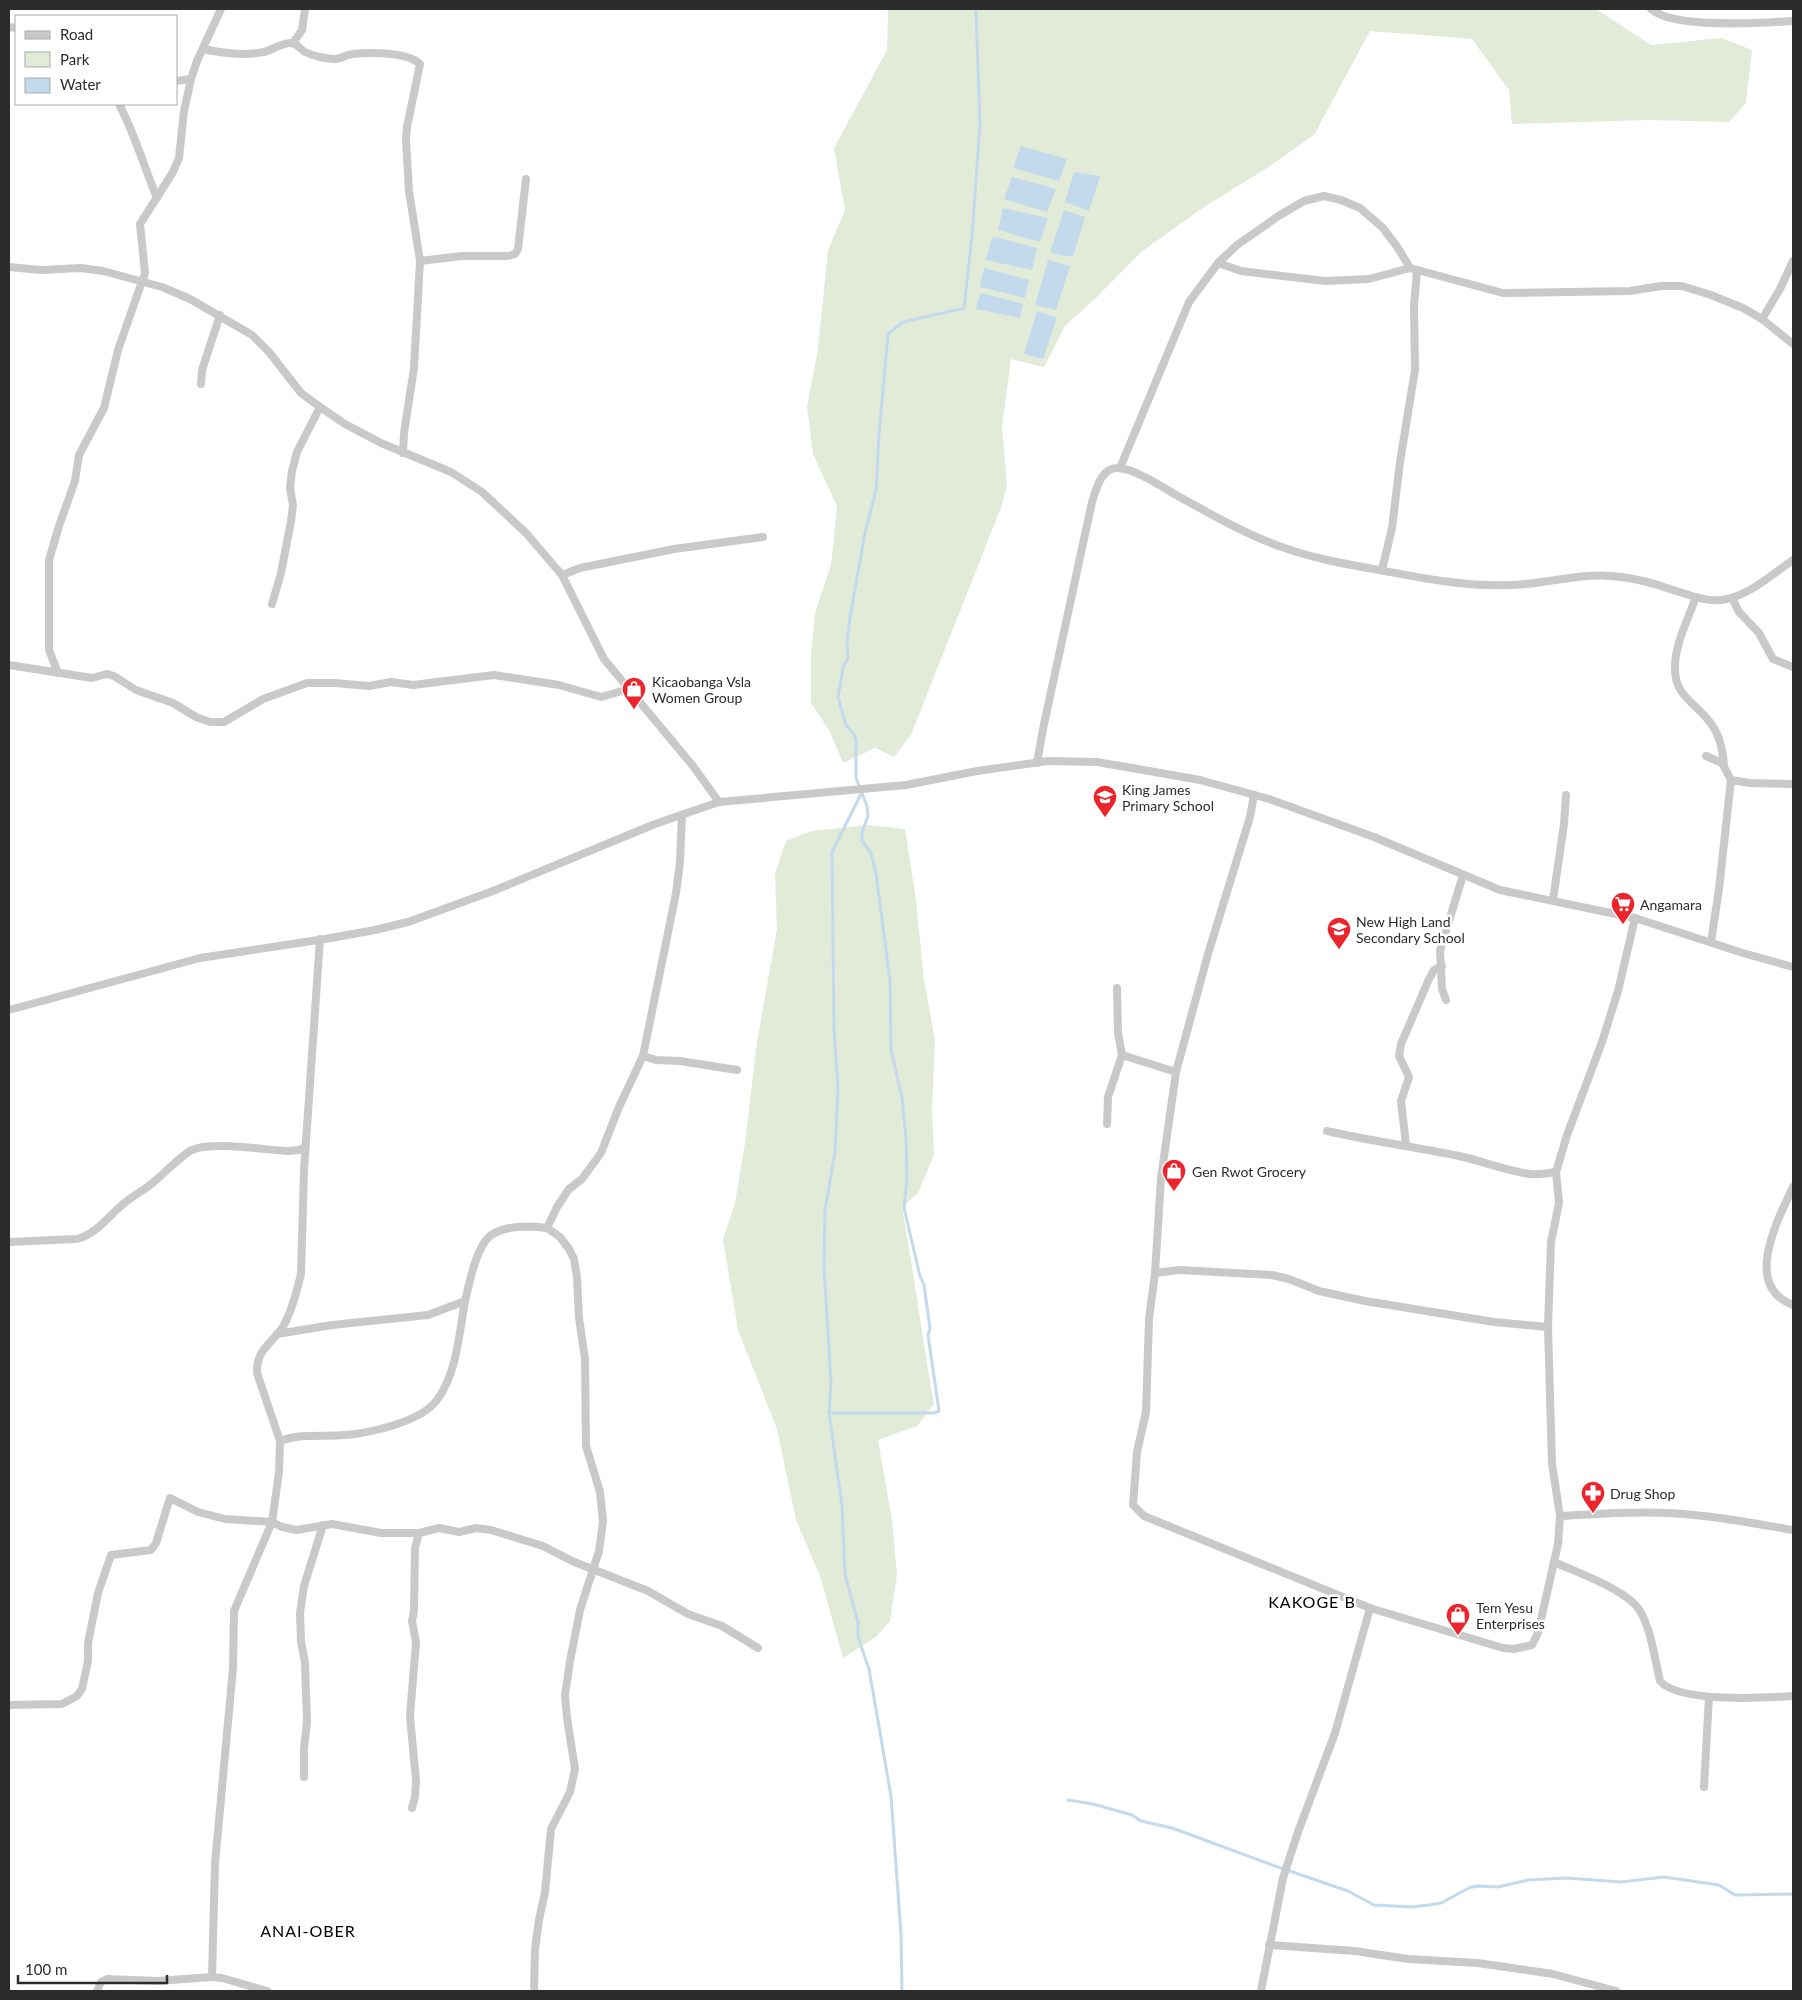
<svg xmlns="http://www.w3.org/2000/svg" width="1802" height="2000" viewBox="0 0 1802 2000" font-family="Lato,sans-serif">
<style>
.green{fill:#e1ebd8}
.water{fill:#c3daec}
.lines{fill:none;stroke-linecap:round;stroke-linejoin:round}
.stream{stroke:#c3daec;stroke-width:3}
.street{stroke:#c9c9c9;stroke-width:8}
.labels{text-anchor:middle;dominant-baseline:central;stroke-width:5;stroke-linejoin:round;paint-order:stroke}
.poi-label{font-size:14px;fill:#2c2c2c;stroke:#fff;text-anchor:start}
.quarter-label{font-size:16px;letter-spacing:1px;fill:#000;stroke:#fff}
</style>
<rect width="100%" height="100%" fill="#fff"/>
<!-- green -->
<g class="green">
<polygon points="887,9 1596,9 1651,45 1721,38 1752,50 1746,103 1729,122 1649,120 1512,124 1509,90 1472,39 1370,31 1314,135 1267,168 1204,207 1141,252 1097,297 1065,326 1044,367 1011,359 1002,427 1007,484 1002,505 911,735 894,757 875,748 843,763 829,730 811,703 811,654 815,613 831,565 837,506 813,454 807,407 818,349 828,250 845,210 834,148 887,50 888,13"/>
<path d="M867,825L905,829L916,900L924,980L935,1040L932,1110L934,1155L918,1193L902,1207C914,1272 922,1338 934,1404L917,1426L878,1440L892,1520L897,1574L890,1621L876,1637L843,1658L820,1576L796,1520L777,1429L738,1330L723,1239L735,1203L745,1143L757,1042L777,929L775,874L786,841L811,831Z"/>
</g>
<!-- water -->
<g class="water">
<polygon points="1021,146 1067,159 1059,181 1013,168"/>
<polygon points="1074,172 1100,176 1089,211 1065,202"/>
<polygon points="1012,177 1056,189 1047,212 1004,199"/>
<polygon points="1003,208 1048,218 1040,242 998,230"/>
<polygon points="1064,210 1085,217 1073,257 1050,253"/>
<polygon points="996,237 1037,248 1032,270 986,260 992,238"/>
<polygon points="1048,260 1070,266 1056,310 1035,305"/>
<polygon points="984,268 1029,280 1025,298 980,287"/>
<polygon points="983,293 1023,304 1020,318 976,309 980,294"/>
<polygon points="1037,311 1057,318 1043,359 1024,354"/>
</g>
<g class="lines">
<!-- stream -->
<g class="stream">
<polyline points="829,1413 831,1383 824,1268 825,1210 835,1152 838,1087 834,1030 832,852 861,794"/>
<polyline points="1068,1800 1093,1804 1132,1815 1141,1821 1172,1828 1275,1866 1348,1891 1374,1905 1412,1907 1429,1905 1441,1903 1469,1888 1477,1886 1498,1887 1528,1880 1566,1878 1621,1882 1664,1877 1719,1885 1735,1895 1793,1894"/>
<polyline points="902,1991 901,1934 891,1796 869,1669 858,1637 858,1623 845,1574 842,1506 829,1413 934,1413 939,1411 928,1335 930,1329 924,1285 920,1276 904,1208 907,1179 906,1138 902,1098 891,1049 890,980 881,912 876,874 871,853 862,841 862,832 868,816 867,806 856,778 856,741 854,734 846,725 838,697 843,667 848,658 847,643 850,617 865,533 876,490 879,434 888,334 903,322 964,308 972,236 980,124 976,9"/>
</g>
<!-- street -->
<g class="street">
<path d="M1651,9C1673,29 1763,23 1793,21"/>
<polyline points="9,27 16,28"/>
<polyline points="293,43 302,30 305,9"/>
<path d="M203,49C223,53 243,56 264,52C272,50 280,44 289,43C296,42 300,49 305,52C313,56 326,59 335,59C341,59 347,54 353,54C369,52 408,52 420,64L407,127L406,140L409,191L420,261L414,368L404,433L403,453"/>
<polyline points="176,81 191,79"/>
<path d="M119,104C135,134 144,167 157,198"/>
<polyline points="420,261 462,256 508,256 515,254 518,249 526,179"/>
<polyline points="1218,263 1241,271 1325,281 1369,279 1410,268 1503,293 1630,291 1661,286 1682,286 1711,295 1743,308 1762,319 1793,344"/>
<polyline points="9,267 41,270 81,268 103,271 162,287 190,299 252,335 269,352 301,393 320,407 345,424 381,443 451,472 482,492 526,533 562,575 604,659 693,766 719,802"/>
<polyline points="1762,319 1780,289 1793,261"/>
<polyline points="201,384 202,370 220,315"/>
<polyline points="1120,468 1189,302 1218,263 1237,245 1280,215 1304,201 1324,196 1341,200 1360,208 1383,228 1398,248 1410,268"/>
<polyline points="1382,570 1392,528 1400,462 1415,370 1414,306 1417,270"/>
<polyline points="562,575 580,568 674,549 763,537"/>
<path d="M1696,597C1688,619 1674,646 1675,670C1675,697 1699,705 1712,725C1720,736 1723,753 1724,765"/>
<polyline points="1732,598 1739,612 1759,633 1773,659 1793,667"/>
<polyline points="272,604 281,573 291,521 293,505 290,488 292,471 297,452 320,407"/>
<polyline points="9,665 92,678 107,674 114,676 136,690 173,703 196,717 210,722 224,722 263,699 307,683 335,683 369,686 391,682 413,685 494,675 559,685 601,697 629,689"/>
<polyline points="58,673 49,650 49,560 59,526 75,481 79,455 104,408 118,350 145,273 140,224 173,172 179,158 184,111 191,79 197,61 221,9"/>
<polyline points="1706,756 1722,763 1731,780 1719,889 1711,942"/>
<path d="M1037,763L1043,729L1092,502C1096,490 1101,467 1118,468C1135,469 1161,486 1176,495C1209,513 1243,533 1279,546C1311,558 1345,564 1379,570C1422,578 1467,587 1511,585C1548,584 1584,571 1621,577C1639,579 1656,584 1673,590C1687,594 1706,602 1721,600C1748,597 1771,575 1793,560"/>
<polyline points="1731,780 1750,783 1793,784"/>
<path d="M1254,795L1250,817L1208,954L1176,1072L1161,1178L1155,1273L1149,1319L1146,1412L1137,1452L1133,1505L1144,1516L1370,1608L1503,1648L1514,1649L1532,1645L1538,1633L1558,1544L1560,1516C1596,1514 1632,1511 1668,1513C1710,1515 1752,1523 1793,1530"/>
<polyline points="1553,900 1564,824 1566,795"/>
<polyline points="1117,988 1118,1033 1122,1055 1176,1072"/>
<polyline points="1446,1000 1442,989 1440,951 1463,875"/>
<polyline points="9,1010 200,958 325,939 375,930 408,922 493,891 655,824 719,802 906,785 977,771 1048,761 1097,762 1132,768 1200,780 1269,799 1374,837 1500,890 1635,918 1743,953 1793,967"/>
<polyline points="643,1056 656,1060 680,1061 737,1070"/>
<polyline points="1107,1124 1108,1097 1122,1055"/>
<path d="M1327,1131C1371,1141 1415,1147 1459,1156C1483,1161 1505,1171 1530,1174C1538,1175 1548,1173 1556,1172"/>
<polyline points="1406,1145 1401,1101 1409,1077 1399,1056 1401,1044 1429,979 1434,970 1442,966"/>
<path d="M1793,1187C1778,1219 1742,1286 1793,1305"/>
<path d="M9,1242L77,1239C96,1234 107,1218 122,1205C131,1197 141,1192 150,1185C162,1176 181,1155 192,1150C211,1141 265,1150 288,1151L299,1150L305,1147"/>
<polyline points="1155,1273 1179,1270 1272,1275 1289,1279 1319,1291 1365,1301 1494,1322 1548,1327"/>
<path d="M277,1334L332,1325L428,1315L465,1301C469,1285 476,1247 490,1236C504,1225 531,1226 547,1228"/>
<path d="M280,1441C301,1433 323,1437 345,1435C370,1433 421,1422 437,1400C457,1373 459,1334 465,1301"/>
<polyline points="1560,1516 1552,1464 1548,1327 1551,1242 1559,1203 1556,1172 1567,1135 1602,1042 1618,991 1635,918"/>
<path d="M1554,1562C1576,1572 1628,1590 1640,1611C1651,1629 1655,1660 1660,1681C1679,1703 1764,1698 1793,1696"/>
<polyline points="9,1705 62,1704 77,1696 82,1689 88,1661 88,1643 98,1593 111,1555 151,1550 156,1543 170,1498 198,1512 225,1519 272,1522 282,1527 296,1530 332,1524 381,1533 419,1533 439,1528 459,1532 476,1528 491,1530 543,1546 572,1561 648,1591 688,1614 722,1626 758,1648"/>
<polyline points="304,1777 304,1748 307,1722 305,1663 301,1641 300,1613 304,1586 323,1525"/>
<polyline points="1704,1787 1709,1697"/>
<polyline points="412,1808 415,1797 416,1781 410,1716 416,1642 412,1621 414,1611 415,1548 419,1533"/>
<polyline points="1269,1945 1355,1951 1408,1959 1478,1963 1553,1974 1616,1991"/>
<polyline points="97,1991 101,1982 107,1979 157,1981 212,1977"/>
<path d="M267,1991L222,1978L212,1977L215,1864L233,1668L234,1611L272,1522L279,1472L280,1441L257,1373C256,1347 275,1343 285,1323C293,1308 297,1290 301,1274L304,1170L320,939"/>
<polyline points="534,1991 535,1949 539,1920 545,1892 551,1829 570,1792 575,1769 567,1718 565,1695 570,1661 580,1610 599,1551 603,1521 600,1492 586,1446 585,1359 579,1318 577,1277 574,1259 569,1249 560,1237 547,1228 557,1207 569,1189 582,1179 601,1153 619,1107 643,1056 676,893 680,862 682,815"/>
<polyline points="1261,1991 1283,1878 1298,1832 1335,1733 1370,1608"/>
</g>
</g>
<!-- icons -->
<defs>
<symbol id="shop-pin" viewBox="-11 -11 22 30"><path d="M0 17L-7.5 6A9.5 9.5 0 1 1 7.5 6Z" fill="#eb252b" stroke="#fff"/><path d="M-5-2.5h2.3a2.7 3.5 0 0 1 5.4 0H5L5.5 6h-11ZM-1.5-2.5h3a1.5 2.3 0 0 0-3 0Z" fill="#fff"/></symbol>
<symbol id="school-pin" viewBox="-11 -11 22 30"><path d="M0 17L-7.5 6A9.5 9.5 0 1 1 7.5 6Z" fill="#eb252b" stroke="#fff"/><path d="M0-5L7-2L0 1L-7-2ZM-4 1L0 2.5L4 1V4Q0 6-4 4Z" fill="#fff"/></symbol>
<symbol id="supermarket-pin" viewBox="-11 -11 22 30"><path d="M0 17L-7.5 6A9.5 9.5 0 1 1 7.5 6Z" fill="#eb252b" stroke="#fff"/><path d="M-6-5.5h2.5l.6 2H6L4.5 2H-2.5L-4.4-4H-6ZM-1.5 3.2a1.3 1.3 0 1 0 .1 0ZM3 3.2a1.3 1.3 0 1 0 .1 0Z" fill="#fff"/></symbol>
<symbol id="pharmacy-pin" viewBox="-11 -11 22 30"><path d="M0 17L-7.5 6A9.5 9.5 0 1 1 7.5 6Z" fill="#eb252b" stroke="#fff"/><path d="M-2-6h4v4h4v4h-4v4h-4v-4h-4v-4h4Z" fill="#fff"/></symbol>
</defs>
<g fill-rule="evenodd">
<use href="#shop-pin" x="620" y="675" width="28" height="38"/>
<use href="#school-pin" x="1091" y="783" width="28" height="38"/>
<use href="#supermarket-pin" x="1609" y="890" width="28" height="38"/>
<use href="#school-pin" x="1325" y="915" width="28" height="38"/>
<use href="#shop-pin" x="1160" y="1157" width="28" height="38"/>
<use href="#pharmacy-pin" x="1579" y="1479" width="28" height="38"/>
<use href="#shop-pin" x="1444" y="1601" width="28" height="38"/>
</g>
<g class="labels">
<!-- poi labels -->
<g class="poi-label">
<text x="652" y="681">Kicaobanga Vsla<tspan x="652" dy="16">Women Group</tspan></text>
<text x="1122" y="789">King James<tspan x="1122" dy="16">Primary School</tspan></text>
<text x="1640" y="904">Angamara</text>
<text x="1356" y="921">New High Land<tspan x="1356" dy="16">Secondary School</tspan></text>
<text x="1192" y="1171">Gen Rwot Grocery</text>
<text x="1610" y="1493">Drug Shop</text>
<text x="1476" y="1607">Tem Yesu<tspan x="1476" dy="16">Enterprises</tspan></text>
</g>
<!-- quarter labels -->
<g class="quarter-label">
<text x="1312" y="1601">KAKOGE B</text>
<text x="308" y="1930">ANAI-OBER</text>
</g>
</g>
<!-- border -->
<rect width="1802" height="2000" fill="none" stroke="#2c2c2c" stroke-width="20"/>
<!-- legend -->
<rect x="15" y="15" width="162" height="90" fill="#ffffff" stroke="#ababab"/>
<rect x="25" y="31" width="25" height="8" fill="#c9c9c9" stroke="#ababab"/>
<text x="60" y="40" font-size="15" fill="#2c2c2c">Road</text>
<rect x="25" y="52" width="25" height="15" fill="#e1ebd8" stroke="#ababab"/>
<text x="60" y="65" font-size="15" fill="#2c2c2c">Park</text>
<rect x="25" y="78" width="25" height="15" fill="#c3daec" stroke="#ababab"/>
<text x="60" y="90" font-size="15" fill="#2c2c2c">Water</text>
<!-- scale -->
<path d="M18 1975v8h149v-8" fill="none" stroke="#2c2c2c" stroke-width="2.5"/>
<text x="25" y="1975" font-size="15" fill="#2c2c2c" stroke="#ffffff" stroke-width="4" paint-order="stroke">100 m</text>
</svg>
